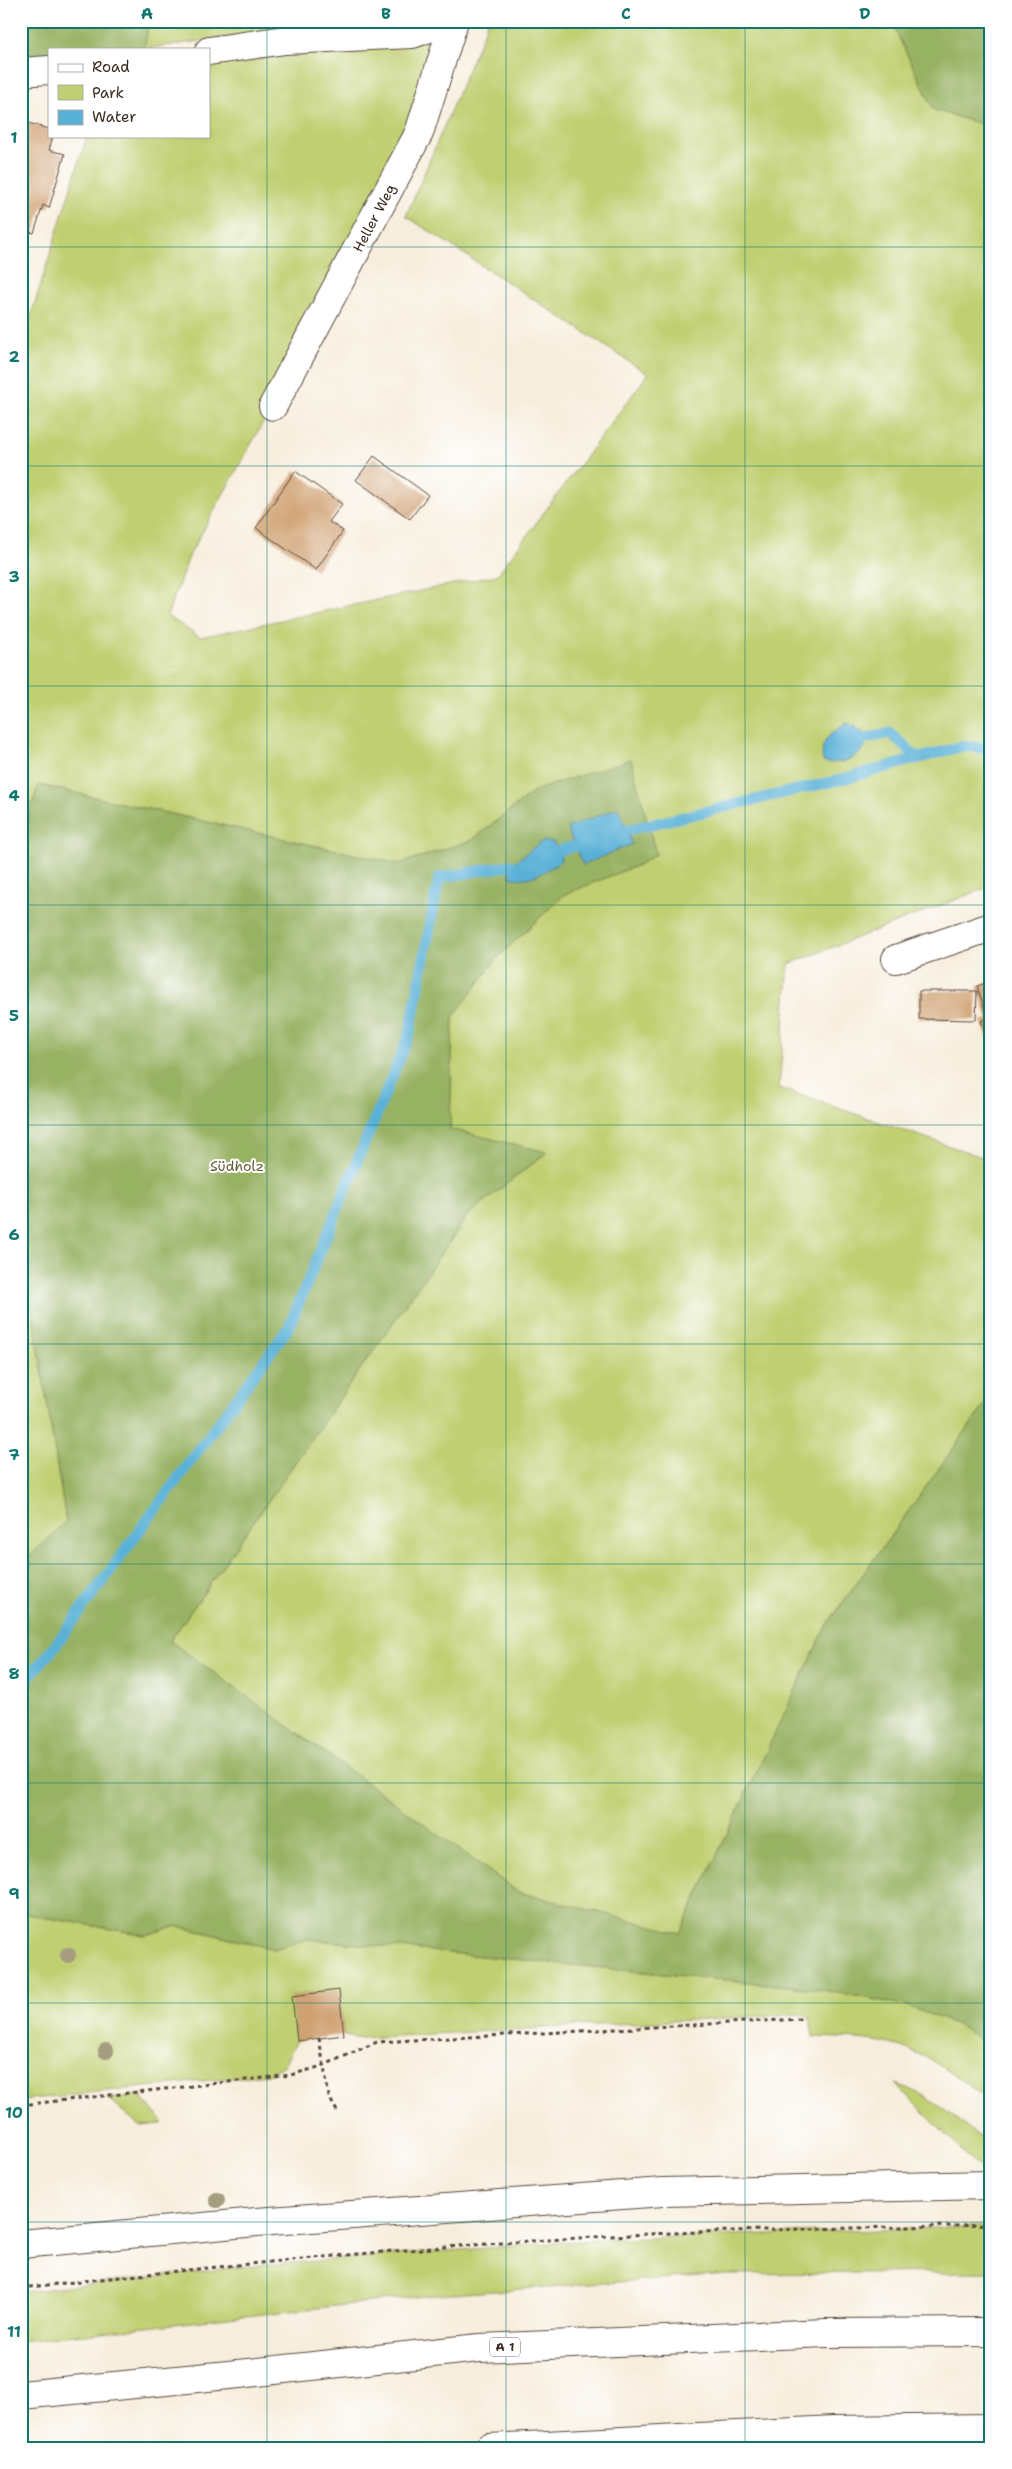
<svg xmlns="http://www.w3.org/2000/svg" width="1012" height="2469" viewBox="0 0 1012 2469" font-family="'Shantell Sans',sans-serif">
<style>
.green{fill:#c0cf71;stroke:#7e7c48}
.forest{fill:#98b263;stroke:#6a6e40}
.water{fill:#5ab1d7;stroke:#4a6e7a}
.lines{fill:none;stroke-linecap:round;stroke-linejoin:round}
.stream{stroke:#5ab1d7;stroke-width:11}
.building{fill:#d0a273}
.minor-casing{stroke:#57473a;stroke-width:30}
.highway-casing{stroke:#57473a;stroke-width:30}
.path{stroke:#57473a;stroke-width:3;stroke-dasharray:4 4;stroke-linecap:butt}
.minor{stroke:#fff;stroke-width:28}
.highway{stroke:#fff;stroke-width:28}
.tree{fill:#a69d81}
.grid{fill:none;stroke:#0f766e;stroke-width:1;stroke-opacity:0.55}
.labels{text-anchor:middle;dominant-baseline:central;stroke-width:4;stroke-linejoin:round;paint-order:stroke}
.shield{fill:#fff;stroke:#766a62;stroke-width:1}
.shield-label{font-size:12px;font-weight:bold;fill:#3b2a1e}
.street-label{font-size:14px;fill:#3b2a1e;stroke:#fff}
.park-label{font-size:14px;fill:#635c37;stroke:#fff}
.neatline{fill:none;stroke:#0f766e;stroke-width:2}
.grid-label{font-size:16px;text-anchor:middle;font-weight:bold;fill:#0f766e}
</style>
<rect width="100%" height="100%" fill="#fff"/>
<filter id="ink" filterUnits="userSpaceOnUse"><feTurbulence type="fractalNoise" baseFrequency=".02" numOctaves="2"/><feDisplacementMap in="SourceGraphic" scale="10" xChannelSelector="R" yChannelSelector="G"/><feConvolveMatrix kernelMatrix="1 2 1 2 8 2 1 2 1" color-interpolation-filters="sRGB"/></filter>
<filter id="wash" filterUnits="userSpaceOnUse"><feTurbulence type="fractalNoise" baseFrequency=".0096" numOctaves="4" result="noise"/><feDisplacementMap in="SourceGraphic" scale="20" xChannelSelector="R" yChannelSelector="G"/><feGaussianBlur stdDeviation="1.12" result="paint"/><feColorMatrix in="noise" values="0 0 0 0 0 0 0 0 0 0 0 0 0 0 0 0 0 1.4 0 .05"/><feComposite in="paint" operator="in"/></filter>
<g filter="url(#wash)">
<rect width="100%" height="100%" fill="#f7eddc"/>
<!-- green -->
<g class="green">
<polygon points="149,21 281,21 279,30 144,49"/>
<polygon points="487,21 891,21 934,110 991,127 991,886 789,964 779,1088 991,1160 991,1396 826,1626 680,1933 518,1892 170,1641 469,1214 546,1153 450,1129 453,1017 499,956 565,894 638,865 656,854 536,790 472,840 399,864 39,785 21,835 21,324 28,325 87,136 209,136 209,64 434,40 406,165 190,554 167,616 200,637 497,575 648,374 406,216 486,27"/>
<polygon points="21,1287 29,1288 66,1522 21,1565"/>
<path d="M21,1913L145,1935L177,1926L274,1949L308,1939L817,1989L904,2005L958,2025L989,2045L991,2102C962,2081 932,2056 898,2046C870,2038 841,2038 813,2037L810,2018L799,2014L361,2038L344,2035L338,1990L292,1996L297,2041L283,2066L269,2074L21,2100Z"/>
<path d="M895,2084C931,2093 962,2124 991,2146V2170L980,2169Z"/>
<polygon points="143,2094 143,2100 162,2121 162,2124 140,2126 108,2099"/>
<polygon points="991,2226 991,2272 727,2274 425,2296 21,2341 21,2292 248,2266 593,2240"/>
</g>
<!-- forest -->
<g class="forest">
<polygon points="21,21 149,21 144,49 49,49 49,57 21,60"/>
<polygon points="891,21 991,21 991,127 934,110"/>
<polygon points="631,759 656,854 638,865 565,894 499,956 453,1017 450,1129 547,1152 469,1214 170,1641 518,1892 680,1933 826,1626 991,1396 991,2047 958,2025 904,2005 817,1989 308,1939 274,1949 177,1926 145,1935 21,1913 21,1565 66,1521 29,1289 21,1287 21,835 39,785 399,864 472,840 536,790"/>
</g>
<!-- water -->
<g class="water">
<path d="M847,723L862,731L865,748C855,760 838,765 823,762C819,740 830,734 847,723Z"/>
<polygon points="618,808 632,844 583,865 567,828"/>
<path d="M542,841L553,842L560,850L561,861C545,871 528,883 510,877L511,865Z"/>
</g>
<g class="lines">
<!-- stream -->
<g class="stream">
<polyline points="864,739 890,733 918,758"/>
<polyline points="627,830 843,779 963,746 991,749"/>
<polyline points="560,850 575,846"/>
<polyline points="21,1686 52,1650 289,1327 410,1033 439,878 511,865"/>
</g>
</g>
<g id="blocks">
<!-- building -->
<g class="building">
<polygon points="21,121 49,129 49,136 53,136 49,150 65,154 49,208 43,205 34,233 21,230"/>
<polygon points="374,456 428,495 410,519 356,480"/>
<polygon points="295,471 342,504 329,522 343,531 316,570 256,528"/>
<polygon points="991,981 991,1046 981,1021 988,1019 977,986"/>
<polygon points="919,991 977,991 976,1020 919,1019"/>
<polygon points="339,1990 344,2035 297,2041 292,1996"/>
</g>
</g>
</g>
<g filter="url(#ink)">
<use href="#blocks" fill-opacity="0" stroke="#57473a" stroke-width="1"/>
<g class="lines">
<defs>
<g id="minor">
<polyline points="209,51 285,40 412,34 449,21"/>
<polyline points="21,72 49,70"/>
<polyline points="273,406 419,133 454,21"/>
<polyline points="896,959 991,927"/>
<polyline points="21,2244 257,2222 663,2192 991,2185"/>
</g>
<g id="highway">
<polyline points="21,2395 239,2374 479,2348 826,2333 991,2332"/>
<polyline points="489,2448 834,2430 991,2428"/>
</g>
</defs>
<!-- minor casing -->
<use href="#minor" class="minor-casing"/>
<!-- highway casing -->
<use href="#highway" class="highway-casing"/>
<!-- path -->
<g class="path">
<polyline points="319,2038 329,2097 338,2113"/>
<polyline points="21,2105 291,2075 322,2066 377,2042 801,2019"/>
<path d="M21,2288C230,2264 439,2245 649,2234C762,2229 876,2228 990,2225"/>
</g>
<!-- minor -->
<use href="#minor" class="minor"/>
<!-- highway -->
<use href="#highway" class="highway"/>
</g>
<!-- trees -->
<g class="tree">
<circle cx="68" cy="1955" r="8"/>
<circle cx="106" cy="2051" r="8"/>
<circle cx="217" cy="2200" r="8"/>
</g>
</g>
<!-- grid -->
<path class="grid" d="M267,21V2448M506,21V2448M745,21V2448M21,247H991M21,466H991M21,686H991M21,905H991M21,1125H991M21,1344H991M21,1564H991M21,1783H991M21,2003H991M21,2222H991"/>
<g class="labels">
<!-- shield labels -->
<rect class="shield" x="490" y="2337.5" width="30" height="19" rx="4"/>
<g class="shield-label">
<text x="505" y="2347">A 1</text>
</g>
<!-- street labels -->
<g class="street-label">
<text transform="translate(374 218) rotate(-62)">Heller Weg</text>
</g>
<!-- park labels -->
<g class="park-label">
<text x="237" y="1166">Südholz</text>
</g>
</g>
<!-- margin -->
<rect width="1012" height="2469" fill="none" stroke="#fff" stroke-width="55"/>
<!-- legend -->
<rect x="48" y="48" width="162" height="90" fill="#ffffff" stroke="#b1aaa5"/>
<rect x="58" y="64" width="25" height="8" fill="#ffffff" stroke="#b1aaa5"/>
<text x="92" y="72" font-size="15" fill="#3b2a1e">Road</text>
<rect x="58" y="85" width="25" height="15" fill="#c0cf71" stroke="#b1aaa5"/>
<text x="92" y="98" font-size="15" fill="#3b2a1e">Park</text>
<rect x="58" y="110" width="25" height="15" fill="#5ab1d7" stroke="#b1aaa5"/>
<text x="92" y="122" font-size="15" fill="#3b2a1e">Water</text>
<rect x="28" y="28" width="956" height="2414" class="neatline"/>
<g class="grid-label">
<text x="147" y="19">A</text>
<text x="386" y="19">B</text>
<text x="626" y="19">C</text>
<text x="865" y="19">D</text>
<text x="14" y="143">1</text>
<text x="14" y="362">2</text>
<text x="14" y="582">3</text>
<text x="14" y="801">4</text>
<text x="14" y="1021">5</text>
<text x="14" y="1240">6</text>
<text x="14" y="1460">7</text>
<text x="14" y="1679">8</text>
<text x="14" y="1899">9</text>
<text x="14" y="2118">10</text>
<text x="14" y="2337">11</text>
</g>
</svg>
